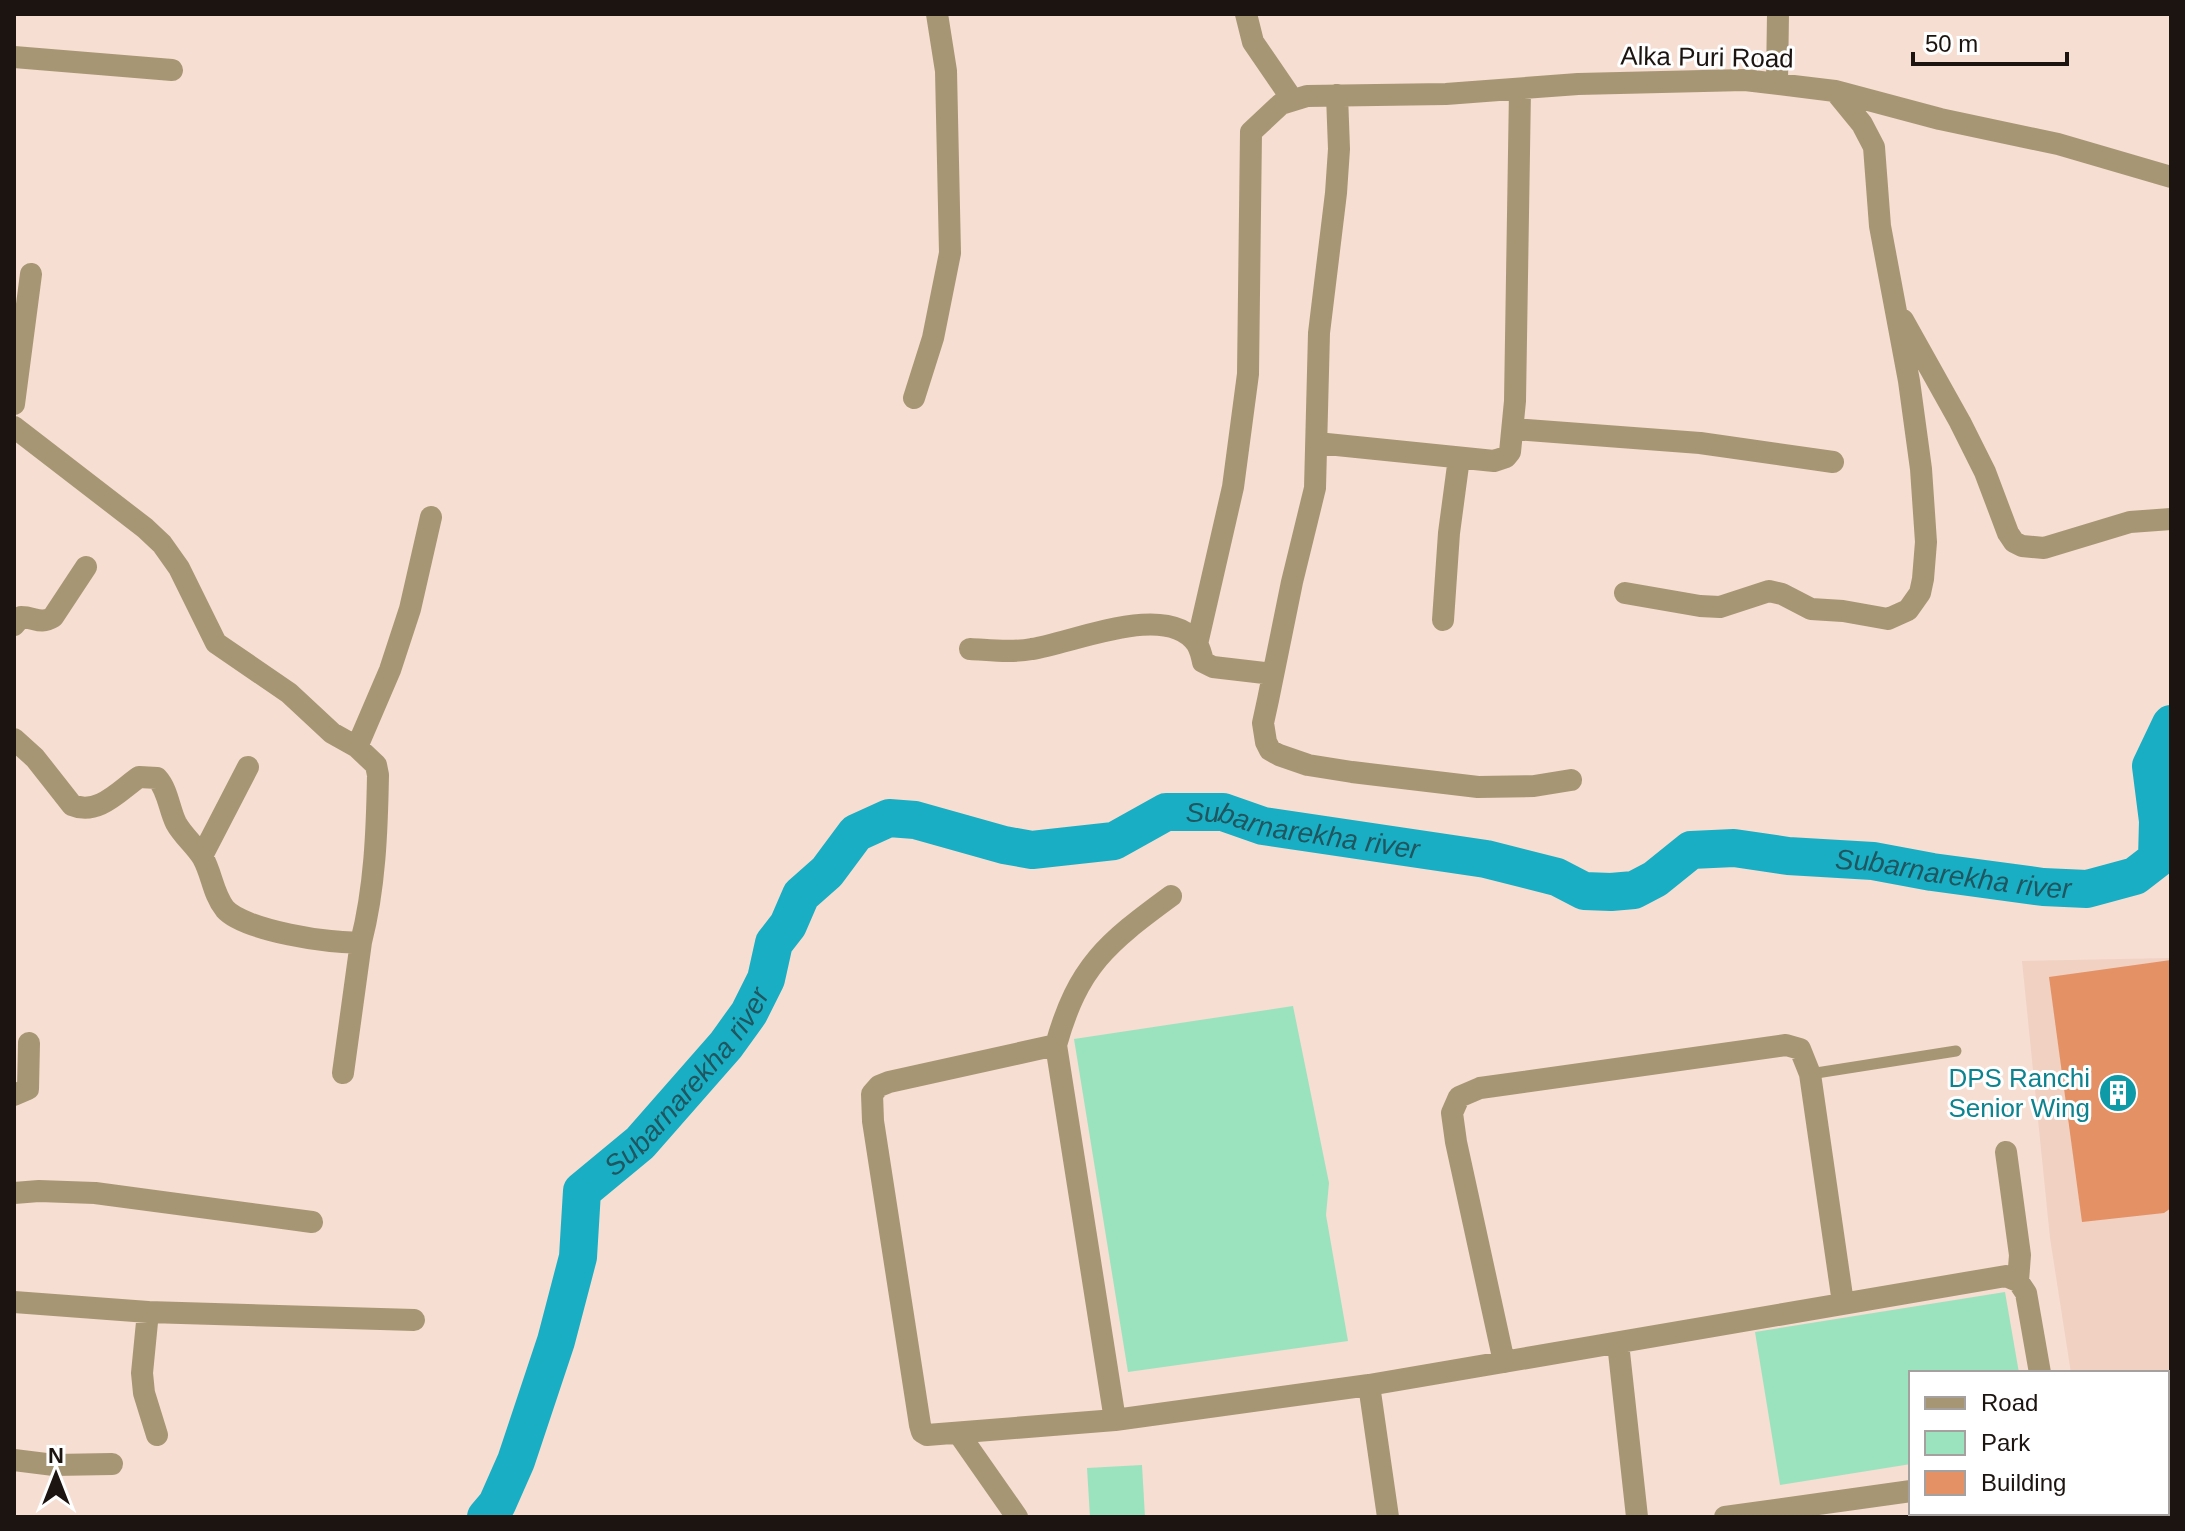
<svg xmlns="http://www.w3.org/2000/svg" width="2185" height="1531" font-family="Arial,sans-serif">
  <rect width="100%" height="100%" fill="#f6ded2"/>
  <!-- built -->
  <path fill="#f1d1c2" d="M2171 958V1422L2167 1423V1373H2071L2050 1238 2022 961Z"/>
  <!-- green -->
  <path fill="#9be3be" d="M1293 1006 1329 1183 1326 1215 1348 1341 1128 1372 1074 1039Z
    M2005 1292 2019 1373H1911V1464L1780 1485 1755 1332Z
    M1142 1465 1145 1517H1090L1087 1468Z"/>
  <g fill="none" stroke-linecap="round" stroke-linejoin="round">
    <!-- river -->
    <path stroke="#19aec3" stroke-width="38" id="s1" d="M486 1517 497 1504 516 1461 556 1341 578 1257 582 1191 640 1143 726 1045 749 1013 766 979 774 943 788 925 801 895 827 872 856 833 889 818 915 820 1004 845 1032 850 1114 841 1166 812H1223L1263 826 1486 859 1557 877 1584 891 1611 892 1634 890 1655 879 1691 850 1734 848 1788 856 1873 861 1932 872 2043 887 2087 889 2135 876 2157 859 2158 821 2151 766 2171 724"/>
  </g>
  <!-- building -->
  <path fill="#e39165" d="M2171 960V1208L2164 1213 2082 1222 2049 977Z"/>
  <g fill="none" stroke-linecap="round" stroke-linejoin="round">
    <!-- lane -->
    <path stroke="#a79674" stroke-width="11" d="M1810 1074 1956 1051"/>
    <!-- street -->
    <path stroke="#a79674" stroke-width="22" d="M1246 14 1253 42 1292 99
      M14 57 172 70
      M1777 82 1778 14
      M1337 95 1339 149 1336 193 1319 333 1315 488 1292 582 1268 700 1263 723 1266 742 1270 750 1279 755 1308 765 1352 772 1478 787 1534 786 1571 780
      M1903 320 1960 422 1985 472 2008 533 2014 542 2022 546 2044 548 2130 522 2171 519
      M914 398 933 338 950 253 946 71 937 14
      M14 404 31 274
      M14 427 145 528 162 544 179 568 216 643 289 693 332 733 357 747
      M1513 429 1700 443 1833 462
      M1317 443 1494 461 1506 457 1510 452 1515 401 1520 90
      M1625 593 1700 606 1720 607 1769 591 1782 594 1811 609 1843 611 1888 619 1908 610 1920 593 1923 579 1926 542 1921 469 1909 381 1880 226 1874 147 1862 124 1835 91
      M1443 620 1449 533 1459 458
      M14 625 21 617C35 617 40 625 53 617L86 567
      M1197 644 1233 487 1248 374 1251 132 1281 104 1307 96 1446 94 1578 84 1745 80 1835 91 1940 119 2058 144 2171 177
      M970 649C990 650 1012 653 1032 649 1073 643 1168 600 1197 644 1200 649 1202 657 1203 662L1213 667 1273 674
      M14 739 35 758 72 805C98 816 119 791 139 777L157 778C168 790 169 809 176 823 183 836 195 845 203 858 212 874 213 894 225 909 243 930 333 945 361 942 375 888 377 830 378 775L376 765 357 747 390 670 410 609 431 517
      M202 856 248 767
      M1056 1045 889 1082 879 1086 872 1094 873 1121 920 1425 922 1432 927 1435 1115 1420 1369 1385 2006 1276 2018 1281 2026 1293 2040 1373
      M343 1073 361 942
      M14 1095 28 1089 29 1043
      M2006 1152 2020 1255 2018 1281
      M14 1193 39 1191 95 1193 312 1222
      M14 1302 148 1312 414 1320
      M148 1312 142 1373 144 1393 157 1435
      M1618 1343 1637 1517
      M1504 1362 1456 1142 1452 1113 1459 1097 1480 1088 1786 1045 1800 1049 1810 1074 1843 1303
      M1369 1385 1388 1517
      M1115 1420 1056 1045C1078 966 1107 943 1171 896
      M959 1434 1017 1517
      M2167 1453H2171
      M14 1460 54 1465 112 1464
      M1725 1517 1911 1491"/>
  </g>
  <!-- icons -->
  <defs>
    <g id="building-disc" transform="scale(2)"><circle r="9.5" fill="#0f9aa8" stroke="#fff"/><path d="M-4-6H4V6H1V3H-1V6H-4ZM-2.5-4.3h1.7v1.8h-1.7ZM.8-4.3h1.7v1.8H.8ZM-2.5-1h1.7V.8h-1.7ZM.8-1h1.7V.8H.8Z" fill="#fff"/></g>
  </defs>
  <g fill-rule="evenodd">
    <use href="#building-disc" x="2118" y="1093"/>
  </g>
  <g text-anchor="middle" stroke-width="6" stroke-linejoin="round" paint-order="stroke">
    <!-- street labels -->
    <g font-size="26" fill="#1c1410" stroke="#fff">
      <text transform="translate(1707 57) rotate(1)" y="9">Alka Puri Road</text>
    </g>
    <!-- culture labels -->
    <g font-size="26" fill="#0d838f" stroke="#fff" text-anchor="end">
      <text x="2090" y="1087">DPS Ranchi<tspan x="2090" dy="30">Senior Wing</tspan></text>
    </g>
    <!-- water labels -->
    <g font-size="28" font-style="italic" fill="#1f565f" stroke="#fff">
      <text dy="10" stroke="none"><textPath href="#s1" startOffset="1266">Subarnarekha river</textPath></text>
      <text dy="10" stroke="none"><textPath href="#s1" startOffset="1940">Subarnarekha river</textPath></text>
      <text dy="10" stroke="none"><textPath href="#s1" startOffset="496">Subarnarekha river</textPath></text>
    </g>
  </g>
  <!-- border -->
  <rect width="2185" height="1531" fill="none" stroke="#1c1410" stroke-width="32"/>
  <!-- legend -->
  <rect x="1909" y="1371" width="260" height="144" fill="#ffffff" stroke="#a4a19f" stroke-width="2"/>
  <rect x="1925" y="1397" width="40" height="12" fill="#a79674" stroke="#a4a19f" stroke-width="2"/>
  <text x="1981" y="1411" font-size="24" fill="#1c1410">Road</text>
  <rect x="1925" y="1431" width="40" height="24" fill="#9be3be" stroke="#a4a19f" stroke-width="2"/>
  <text x="1981" y="1451" font-size="24" fill="#1c1410">Park</text>
  <rect x="1925" y="1471" width="40" height="24" fill="#e39165" stroke="#a4a19f" stroke-width="2"/>
  <text x="1981" y="1491" font-size="24" fill="#1c1410">Building</text>
  <!-- north arrow -->
  <g transform="translate(56 1475)" stroke="#ffffff" stroke-width="6" paint-order="stroke">
  <path d="M0-6L14 30L0 20L-14 30Z" fill="#1c1410"/>
  <text y="-12" font-size="22" font-weight="bold" text-anchor="middle" fill="#1c1410">N</text>
  </g>
  <!-- scale -->
  <path d="M1913 52v12h154v-12" fill="none" stroke="#1c1410" stroke-width="4"/>
  <text x="1925" y="52" font-size="24" fill="#1c1410" stroke="#ffffff" stroke-width="6" paint-order="stroke">50 m</text>
</svg>
